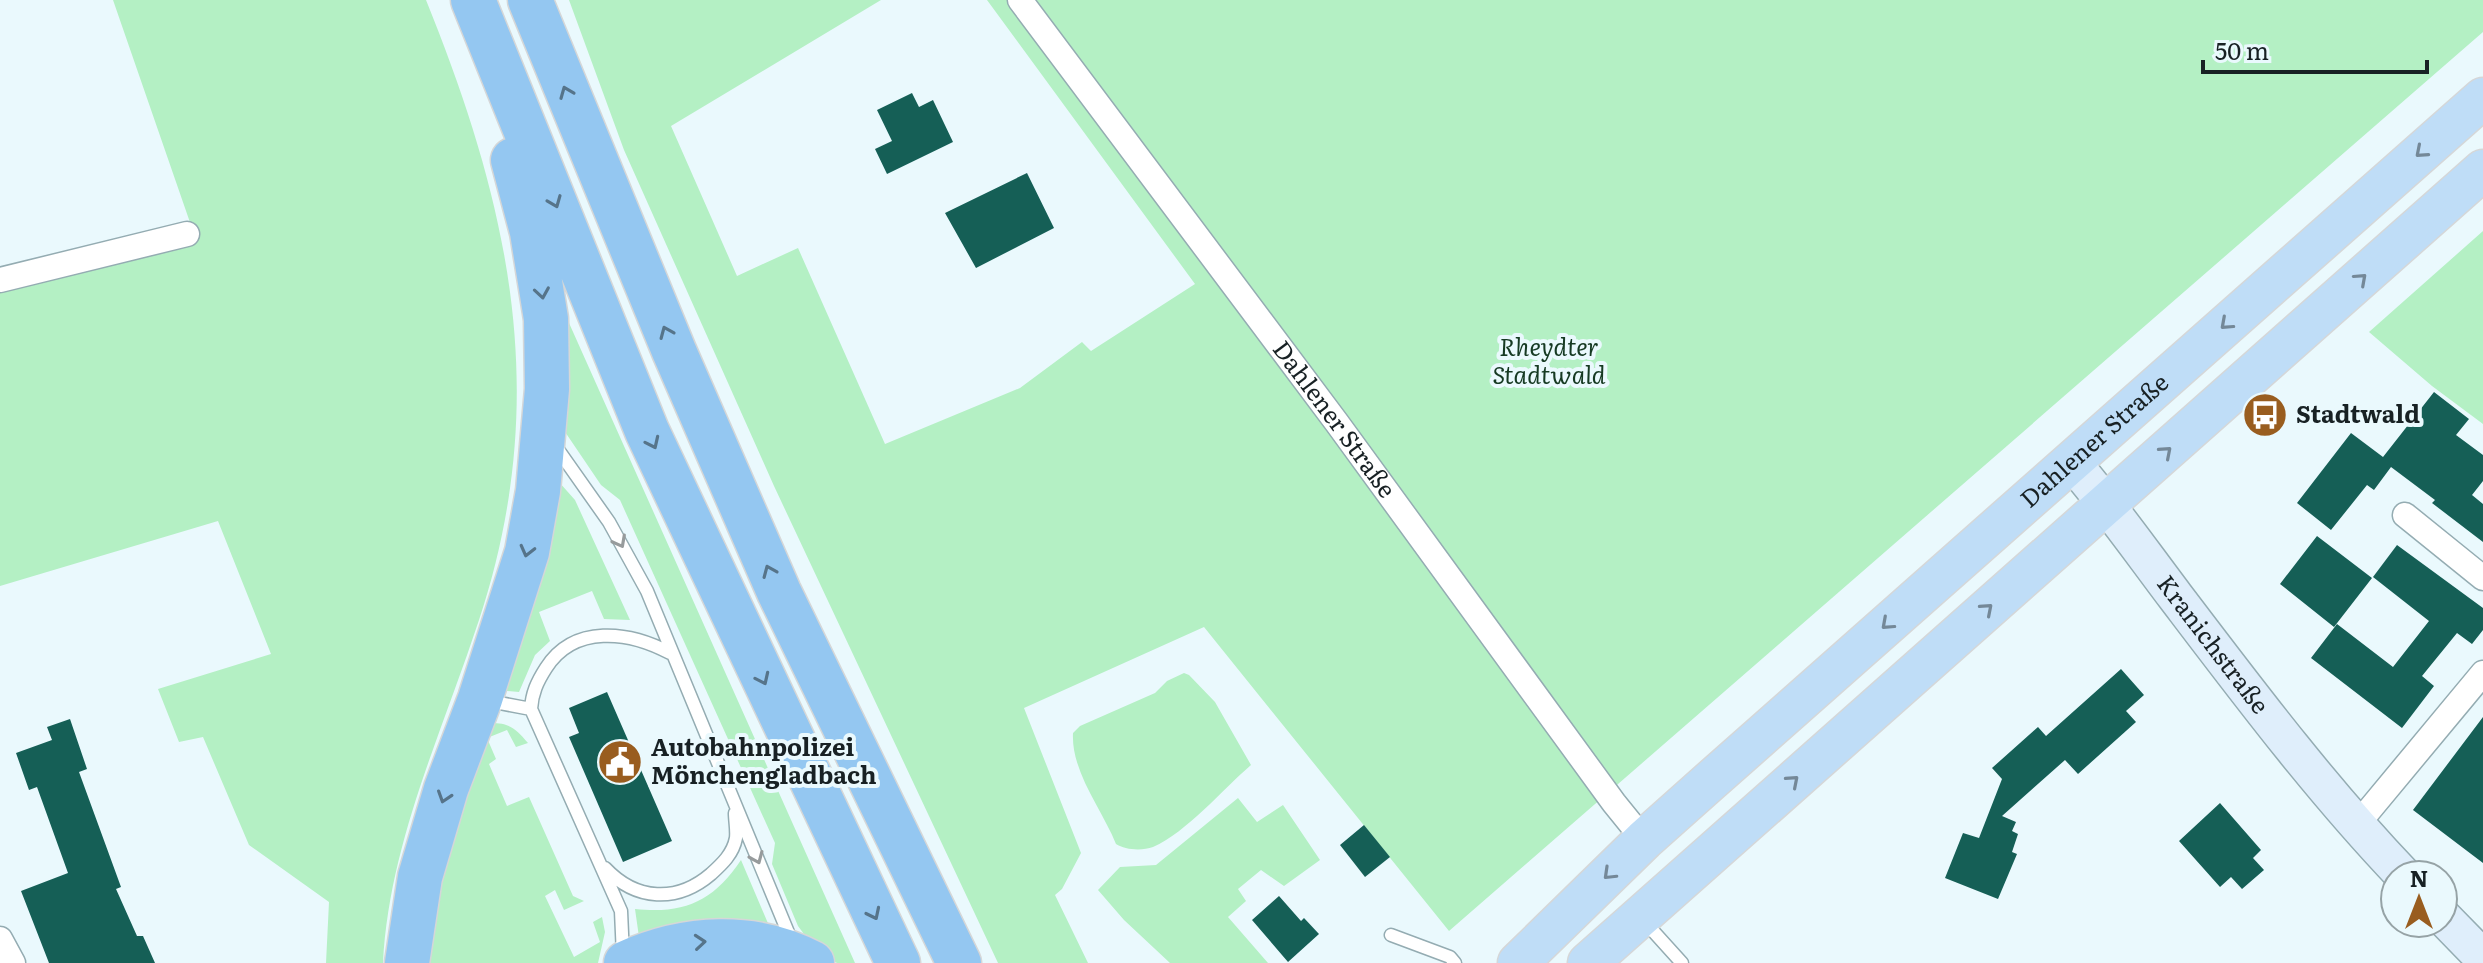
<svg xmlns="http://www.w3.org/2000/svg" width="2483" height="963" font-family="Literata,serif">
  <rect width="100%" height="100%" fill="#eaf9fd"/>
  <!-- green -->
  <path fill="#b4f0c4" d="M113 0H426C511 210 552 399 479 620 442 733 389 843 383 963H326L329 902 249 845 203 737 179 742 158 689 271 654 218 521 0 586V284L194 234Z
    M569 0H881L671 126 737 276 798 248 885 444 1020 388 1082 342 1091 351 1195 284 987 0H2483V32L1449 931 1204 627 1024 708 1081 853 1062 889 1055 895 1088 963H998L774 486 624 150Z
    M2483 231V424L2432 386 2369 332Z
    M544 267 855 963H837L818 953 798 926 772 864 775 843 620 500 601 485 559 423Z
    M551 473 575 500 630 620 604 619 592 591 539 612 550 641 535 655 519 692 497 690Z
    M1184 673 1189 675 1215 702 1251 765C1222 790 1187 832 1153 847 1142 851 1125 850 1116 844 1102 809 1071 772 1073 733L1080 726 1155 693 1167 681Z
    M491 723C510 723 516 729 528 743L516 747 507 730 487 738 496 759 489 764 507 806 529 797 573 896 584 901 564 910 555 890 545 896 574 957 600 942 593 922 602 917 605 932 598 963H415L421 912Z
    M1238 798 1257 822 1283 805 1320 860 1284 886 1261 870 1238 889 1246 901 1228 917 1268 963H1170L1124 920 1098 890 1120 867 1156 865Z
    M741 860 773 935 640 944 635 909C684 914 713 902 741 860Z"/>
  <!-- building -->
  <path fill="#155f56" d="M912 93 919 107 933 100 953 142 887 174 875 149 892 141 877 110Z
    M1027 173 1054 228 976 268 945 213Z
    M2434 392 2469 419 2456 435 2483 455V481L2472 495 2483 504V542L2432 503 2435 500 2391 467 2374 490 2367 485 2331 530 2297 503 2351 433 2383 457Z
    M2317 536 2372 578 2334 627 2280 584Z
    M2397 545 2483 608V630L2472 644 2457 633 2422 676 2434 686 2402 728 2311 658 2337 624 2393 667 2429 621 2373 577Z
    M2121 669 2144 695 2126 711 2136 722 2078 774 2065 760 2002 816 2016 822 2012 831 2018 834 2012 852 2017 854 1998 899 1945 878 1963 833 1979 838 2002 779 1992 768 2038 727 2046 736Z
    M607 692 672 841 623 862 569 737 579 733 569 708Z
    M2483 717V863L2413 810Z
    M70 719 87 769 79 772 121 887 116 889 137 936H143L155 963H49L21 891 68 873 37 787 29 790 16 753 52 740 47 727Z
    M2220 803 2261 850 2253 858 2264 870 2242 889 2231 877 2220 887 2179 841Z
    M1364 825 1390 857 1365 877 1340 845Z
    M1279 896 1301 921 1304 918 1319 934 1288 962 1252 920Z"/>
  <g fill="none" stroke-linecap="round" stroke-linejoin="round">
    <!-- lane casing -->
    <g stroke="#94acb2" stroke-width="15">
      <path id="lane" d="M554 444 609 522 647 591 792 942
        M489 701 531 709 621 911 623 956
        M531 709C532 693 537 682 546 668 574 624 629 631 670 653
        M605 868C636 901 677 903 711 874 722 864 733 854 736 838 737 830 735 821 735 813
        M1644 921 1682 963
        M1391 935 1450 957 1455 963"/>
    </g>
    <!-- street casing -->
    <g stroke="#94acb2" stroke-width="27">
      <g id="street">
        <path id="s1" d="M1020 0 1337 423 1614 803 1644 840"/>
        <path d="M0 280 187 234"/>
        <path d="M2405 515 2483 578"/>
        <path d="M2356 826 2483 673"/>
        <path d="M0 939 13 963"/>
      </g>
    </g>
    <!-- secondary casing -->
    <g stroke="#94acb2" stroke-width="39">
      <g id="secondary">
        <path id="s2" d="M2071 461C2108 504 2141 551 2175 596 2248 692 2320 788 2403 875"/>
        <path d="M2443 917 2483 958"/>
      </g>
    </g>
    <!-- primary casing -->
    <g stroke="#d5d7d8" stroke-width="43">
      <g id="primary">
        <path id="s3" d="M1518 963 1644 840 1708 783 2483 98"/>
        <path d="M1588 963 2483 170"/>
      </g>
    </g>
    <!-- highway casing -->
    <g stroke="#d5d7d8" stroke-width="47">
      <path id="highway" d="M473 0 647 431 898 963
        M530 0 674 351 779 592 959 963
        M407 963 420 877 446 789 480 699 527 552 538 491 547 389 546 319 532 232 513 160
        M626 963C685 936 754 932 812 963"/>
    </g>
    <!-- lane -->
    <use href="#lane" stroke="#fff" stroke-width="12"/>
    <!-- street -->
    <use href="#street" stroke="#fff" stroke-width="24"/>
    <!-- secondary -->
    <use href="#secondary" stroke="#dfeefb" stroke-width="36"/>
    <!-- primary -->
    <use href="#primary" stroke="#bfddf7" stroke-width="40"/>
    <!-- highway -->
    <use href="#highway" stroke="#94c7f1" stroke-width="44"/>
  </g>
  <!-- one-way arrows -->
  <defs><path id="oneway-chevron" d="M-2-3.5L2.5 0L-2 3.5" fill="none" stroke-width="1.6" stroke-linecap="round" stroke-linejoin="round" transform="scale(2)"/></defs>
  <g stroke="#56748a">
    <use href="#oneway-chevron" transform="translate(566 92) rotate(-112)"/>
    <use href="#oneway-chevron" transform="translate(555 202) rotate(68)"/>
    <use href="#oneway-chevron" transform="translate(542 293) rotate(81)"/>
    <use href="#oneway-chevron" transform="translate(666 332) rotate(-113)"/>
    <use href="#oneway-chevron" transform="translate(653 443) rotate(65)"/>
    <use href="#oneway-chevron" transform="translate(527 551) rotate(104)"/>
    <use href="#oneway-chevron" transform="translate(769 571) rotate(-113)"/>
    <use href="#oneway-chevron" transform="translate(763 679) rotate(65)"/>
    <use href="#oneway-chevron" transform="translate(444 797) rotate(108)"/>
    <use href="#oneway-chevron" transform="translate(874 914) rotate(64)"/>
    <use href="#oneway-chevron" transform="translate(700 942) rotate(-5)"/>
  </g>
  <g stroke="#748898">
    <use href="#oneway-chevron" transform="translate(2421 152) rotate(139)"/>
    <use href="#oneway-chevron" transform="translate(2361 279) rotate(-42)"/>
    <use href="#oneway-chevron" transform="translate(2226 324) rotate(138)"/>
    <use href="#oneway-chevron" transform="translate(2166 452) rotate(-41)"/>
    <use href="#oneway-chevron" transform="translate(1987 609) rotate(-41)"/>
    <use href="#oneway-chevron" transform="translate(1887 624) rotate(138)"/>
    <use href="#oneway-chevron" transform="translate(1793 781) rotate(-41)"/>
    <use href="#oneway-chevron" transform="translate(1609 874) rotate(136)"/>
  </g>
  <g stroke="#979b9c">
    <use href="#oneway-chevron" transform="translate(620 542) rotate(62)"/>
    <use href="#oneway-chevron" transform="translate(757 858) rotate(67)"/>
  </g>
  <!-- icons -->
  <defs>
    <g id="bus-disc" transform="scale(2.3)"><circle r="9.5" fill="#995d1f" stroke="#eaf9fd"/><path d="M-5-6H5V4H4V6H2V4H-2V6H-4V4H-5ZM-3.5-4V0h7V-4ZM-3.5 1.2v1.5H-2V1.2ZM2 1.2v1.5H3.5V1.2Z" fill="#fff"/></g>
    <g id="civic-disc" transform="scale(2.3)"><circle r="9.5" fill="#995d1f" stroke="#eaf9fd"/><path d="M-.6-6.5H3V-4.5H.6V-3L4-1V1h2V6H-6V1h2V-1L-.6-3ZM-1.2 2.5V6h2.4V2.5Z" fill="#fff"/></g>
  </defs>
  <g fill-rule="evenodd">
    <use href="#bus-disc" x="2265" y="415"/>
    <use href="#civic-disc" x="620" y="762"/>
  </g>
  <g text-anchor="middle" stroke-width="8" stroke-linejoin="round" paint-order="stroke">
    <!-- park labels -->
    <g font-size="24" font-style="italic" fill="#163a23" stroke="#eaf9fd">
      <text x="1549" y="356">Rheydter<tspan x="1549" dy="28">Stadtwald</tspan></text>
    </g>
    <!-- poi labels -->
    <g font-size="24" font-weight="bold" fill="#182124" stroke="#eaf9fd" text-anchor="start">
      <text x="2296" y="423">Stadtwald</text>
      <text x="651" y="756">Autobahnpolizei<tspan x="651" dy="28">Mönchengladbach</tspan></text>
    </g>
    <!-- street labels -->
    <g font-size="24" fill="#182124" stroke="#eaf9fd">
      <text dy="8" stroke="none"><textPath href="#s1" startOffset="524">Dahlener Straße</textPath></text>
      <text dy="8" stroke="none"><textPath href="#s3" startOffset="778">Dahlener Straße</textPath></text>
      <text dy="8" stroke="none"><textPath href="#s2" startOffset="232">Kranichstraße</textPath></text>
    </g>
  </g>
  <!-- north arrow -->
  <g transform="translate(2419 899)"><circle r="38" fill="#eaf9fd" stroke="#96a3a6" stroke-width="2"/>
  <path d="M0-6L14 30L0 20L-14 30Z" fill="#995d1f"/>
  <text y="-12" font-size="22" font-weight="bold" text-anchor="middle" fill="#182124">N</text>
  </g>
  <!-- scale -->
  <path d="M2203 60v12h224v-12" fill="none" stroke="#182124" stroke-width="4"/>
  <text x="2215" y="60" font-size="24" fill="#182124" stroke="#eaf9fd" stroke-width="6" paint-order="stroke">50 m</text>
</svg>
